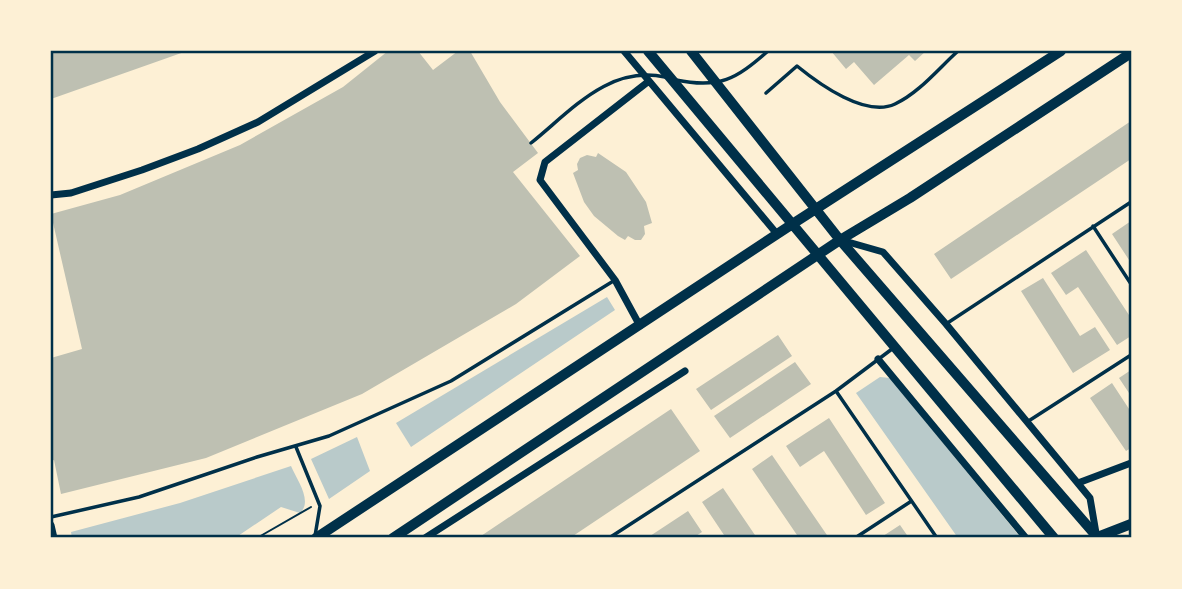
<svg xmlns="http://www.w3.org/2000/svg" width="1182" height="589" font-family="Mulish,sans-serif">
  <rect width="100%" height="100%" fill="#fdf0d5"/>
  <!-- green -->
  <path fill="#b9caca" d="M607 297 615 310 411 447 396 423Z
    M880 377 890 378 1021 538H958L856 393Z
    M357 437 370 471 329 499 311 459Z
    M291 466C297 480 313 501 300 513L281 507 235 538H72L71 532 180 503Z"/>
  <!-- building -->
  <path fill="#bec0b2" d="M51 51H187L51 99Z
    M388 51H418L433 70 458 51H470L500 102 538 153 513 172 580 256 516 304 362 394 206 458 61 494 54 460 51 461V358L82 349 51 214 120 195 240 145 343 87Z
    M831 51H926L915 61 909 55 874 85 854 62 846 69Z
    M1131 121V159L951 279 934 254Z
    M598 153 626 172 646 202 652 223 644 226 645 234 641 240H635L628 236 625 240 618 236 594 216 584 202 573 173 578 170 577 164 580 158 587 155 596 157Z
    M1131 221V263L1112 234Z
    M1086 250 1131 318V336L1117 345 1078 287 1066 295 1051 273Z
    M1043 278 1080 336 1095 327 1110 350 1073 373 1021 291Z
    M778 335 792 356 711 410 696 389Z
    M795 362 811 384 730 438 714 416Z
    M1131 370V396L1119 378Z
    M1112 383 1131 412V448L1126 451 1090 398Z
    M671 409 700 451 570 538H478Z
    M829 418 885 503 866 515 824 451 800 467 786 446Z
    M772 455 829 538H799L752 469Z
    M723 488 757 538H726L702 502Z
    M688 511 702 532 693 538H647Z
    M900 525 909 538H880Z"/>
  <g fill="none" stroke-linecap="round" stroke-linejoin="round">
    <!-- path -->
    <path stroke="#003049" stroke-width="2" d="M257 538 311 507"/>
    <!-- service -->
    <path stroke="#003049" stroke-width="3.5" d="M676 80C720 89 736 79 768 51
      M766 93 797 66C819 84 866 118 895 104 919 93 939 68 958 51
      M531 143C572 110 609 65 665 77
      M1093 226 1131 284
      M946 324 1131 202
      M836 391 937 538
      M1027 422 1131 355
      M296 447 320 506 315 536
      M51 517 139 497 257 457 329 436 451 381 615 280
      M609 538 836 391 892 349
      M855 538 910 502"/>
    <!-- minor -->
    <path stroke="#003049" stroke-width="7" d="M624 51 777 234
      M51 195 71 193 142 170 198 149 258 122 375 51
      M841 240 883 252 946 324 1090 498 1096 533
      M640 326 615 280 540 180 545 162 649 81
      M878 359 1026 538
      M1078 483 1131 463
      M51 525 54 538
      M425 538 685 371"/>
    <!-- secondary -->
    <path stroke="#003049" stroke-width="10" d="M1095 538 1131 524"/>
    <!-- primary -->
    <path stroke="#003049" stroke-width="10" d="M648 51 1054 538
      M691 51 840 240 1098 538
      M316 538 794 223 1061 51
      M393 538 840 240 910 198 1131 53"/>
  </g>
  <!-- border -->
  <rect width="1182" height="589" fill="none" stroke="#fdf0d5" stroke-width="105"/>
  <rect x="52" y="52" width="1078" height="484" fill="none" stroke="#003049" stroke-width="2.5"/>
</svg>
